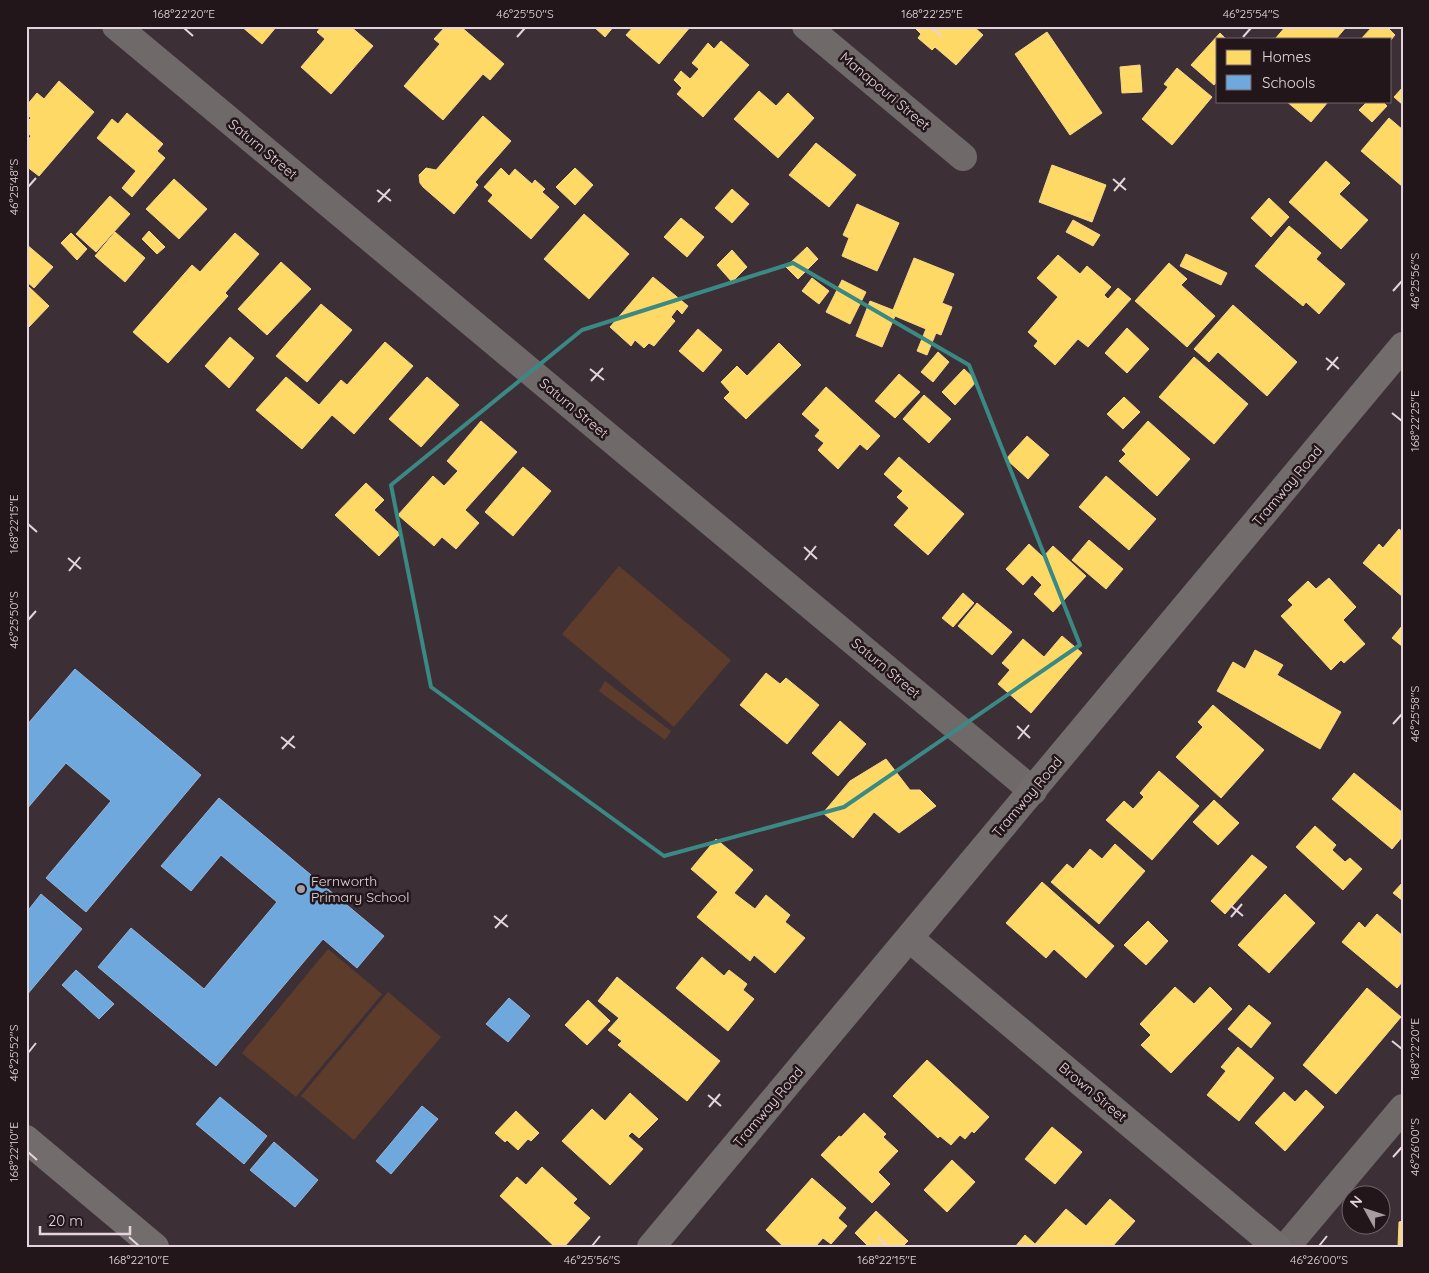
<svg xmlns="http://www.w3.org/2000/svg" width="1429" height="1273" font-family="Quicksand,sans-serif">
  <rect width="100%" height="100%" fill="#3c3036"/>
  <!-- green -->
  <path fill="#5d3c2b" d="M619 566 731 660 674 727 562 634Z
    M605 681 671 731 665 740 599 691Z
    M328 949 382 994 296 1097 242 1053Z
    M388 992 441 1037 354 1140 301 1096Z"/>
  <!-- homes -->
  <path fill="#ffd966" stroke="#f7d889" d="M241 26H277L262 44Z
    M322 26H350L373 46 331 94 301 67 325 39 317 32Z
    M446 26H460L504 64 490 80 483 74 443 120 404 86 440 44 434 39Z
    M593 26H614L605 37Z
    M634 26H691L659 64 626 35Z
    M913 26H973L983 35 956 65 935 47 932 50 918 38 921 34Z
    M1286 26H1347L1336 39H1275Z
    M1373 26H1386L1395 35 1390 41V39H1361Z
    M1047 32 1102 113 1070 135 1015 54Z
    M1220 33 1226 39H1218V80L1214 85 1191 65Z
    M721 41 749 65 703 117 677 94 682 88 674 80 681 71 690 79 699 69 692 63 708 43 714 49Z
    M1140 65 1142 92 1122 93 1120 67Z
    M1177 68 1212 97 1172 145 1142 119 1168 87 1164 84Z
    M59 81 94 112 39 176 26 166V142L31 136 26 132V123L31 118 26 114V106L37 93 44 99Z
    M1403 87V105L1394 97Z
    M759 91 776 106 788 93 814 118 778 158 734 119Z
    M1286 101H1328V102L1311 122Z
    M1368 101H1382L1387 106 1372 122 1359 110Z
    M127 113 163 144 157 151 165 158 132 197 122 188 136 171 97 138 112 119 118 124Z
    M483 116 511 141 475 182 478 185 454 214 423 187 420 183 419 175 426 168 436 170Z
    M1389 118 1403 130V187L1361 151Z
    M816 143 856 175 829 207 789 175Z
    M1326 161 1350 183 1339 194 1368 220 1341 249 1289 202Z
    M1052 165 1106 185 1092 222 1039 202Z
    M501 168 509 176 515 169 532 184 535 180 545 189 542 192 559 207 531 239 488 201 493 195 484 187Z
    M575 168 593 185 575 205 556 187Z
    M174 179 207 209 179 239 146 209Z
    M732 189 749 204 732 223 715 208Z
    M110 196 130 214 96 252 76 234Z
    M1269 198 1289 217 1271 237 1251 218Z
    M857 204 899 223 877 271 842 256 849 238 843 235Z
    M584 214 629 254 589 299 544 259Z
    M681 218 704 237 687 257 664 237Z
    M1073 220 1100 235 1093 246 1066 232Z
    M1289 226 1321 253 1316 259 1345 284 1319 314 1306 302 1303 306 1255 266Z
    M149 231 165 247 157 254 142 239Z
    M115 232 145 258 125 282 95 256Z
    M71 233 87 249 77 260 61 243Z
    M235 233 259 254 225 293 228 296 168 363 133 332 192 265 200 272Z
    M26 244 53 267 34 288 26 281Z
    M807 247 818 259 798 279 786 267Z
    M732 250 747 267 732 282 717 265Z
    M1186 254 1227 273 1221 285 1180 266Z
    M1058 255 1080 274 1087 266 1111 287 1104 295 1108 299 1118 288 1131 299 1088 347 1078 339 1055 365 1034 346 1038 341 1028 332 1058 297 1037 278Z
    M914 258 954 274 942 303 952 307 941 335 936 333 927 355 917 351 926 329 895 316 882 347 856 336 870 301 893 310Z
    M281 262 311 289 267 335 238 309Z
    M1169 263 1187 279 1181 285 1215 316 1187 347 1135 301Z
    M653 277 688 306 682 314 677 309 671 317 675 321 654 346 649 343 644 348 635 340 631 346 610 327Z
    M812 278 829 291 819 304 802 291Z
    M842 280 866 292 850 324 826 312Z
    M27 285 49 306 27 329 26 328Z
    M321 304 352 330 307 382 276 356Z
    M1233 305 1297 362 1267 396 1218 352 1209 362 1194 349Z
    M1127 328 1149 349 1127 373 1105 353Z
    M698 329 722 350 703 372 679 351Z
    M230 337 254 358 229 388 205 366Z
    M385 342 413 366 354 434 332 415 302 449 256 410 286 377 319 405 341 380 347 385Z
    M779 343 801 365 746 419 724 398 730 392 721 382 737 366 747 376Z
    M938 352 949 362 933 382 921 372Z
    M1194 357 1248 404 1214 444 1159 397Z
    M964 369 977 381 955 405 942 392Z
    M899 374 920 392 895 418 875 401Z
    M427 377 459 405 421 447 389 419Z
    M826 387 880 436 867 450 860 444 838 469 818 450 824 443 815 436 820 430 802 414Z
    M924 395 951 419 929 443 903 419Z
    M1124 397 1140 412 1123 429 1107 414Z
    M481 421 517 452 465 510 479 523 456 549 442 537 434 546 398 515 433 476 444 486 458 471 447 461Z
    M1148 421 1190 459 1157 496 1119 461 1126 454 1122 450Z
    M1027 436 1049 455 1028 479 1006 459Z
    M899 457 964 514 928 555 894 525 909 508 897 497 903 491 884 474Z
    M523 467 551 491 513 536 485 512Z
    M1106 476 1156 519 1129 550 1079 507Z
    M366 483 384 500 374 510 400 534 379 556 335 515Z
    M1399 529 1403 532V597L1363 563 1379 544 1383 548Z
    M1089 540 1123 569 1106 589 1072 560Z
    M1029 544 1043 557 1053 546 1086 576 1053 612 1034 594 1042 585 1032 575 1023 585 1006 569Z
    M1329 578 1356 607 1343 620 1365 644 1344 663 1341 660 1331 670 1281 616 1293 605 1288 600 1308 581 1316 589Z
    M963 593 974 603 953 627 942 618Z
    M977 603 1012 632 992 655 958 626Z
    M1402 626 1403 627V647L1392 638Z
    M1062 636 1082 653 1031 713 998 684 1010 670 1002 663 1023 639 1044 657Z
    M1255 650 1283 665 1277 675 1341 712 1320 749 1217 691 1233 662 1245 669Z
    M766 673 780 684 786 678 819 705 787 744 740 705Z
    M1213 705 1264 750 1221 798 1176 757 1203 727 1198 722Z
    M840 721 866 744 838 776 812 753Z
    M886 759 910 790H920L936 806 899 833 874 812 853 838 823 813 850 781Z
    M1159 771 1199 806 1152 860 1106 820 1124 801 1133 809 1144 797 1140 793Z
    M1354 773 1403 813V836L1392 849 1332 799Z
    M1214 800 1239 823 1218 845 1193 822Z
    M1315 826 1336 845 1332 850 1345 862 1350 858 1362 869 1343 890 1296 847Z
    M716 839 753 870 734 893 755 909 766 895 790 915 785 922 805 938 775 973 754 955 750 961 697 917 718 892 691 869Z
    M1115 844 1145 871 1099 924 1051 882 1067 864 1073 869 1090 849 1102 859Z
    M1252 855 1267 867 1225 914 1211 901Z
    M1042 882 1114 946 1086 978 1054 949 1046 958 1006 923Z
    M1403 882V901L1393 893Z
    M1285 894 1315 923 1269 973 1238 945Z
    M1377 914 1403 936V981L1397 988 1342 942 1359 922 1365 928Z
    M1148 921 1168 941 1146 965 1124 945Z
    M702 957 724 976 729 970 747 984 743 990 754 999 728 1031 676 988Z
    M617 977 720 1061 687 1101 618 1045 622 1041 608 1030 619 1018 598 1001Z
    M1175 987 1194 1004 1210 987 1232 1009 1171 1073 1141 1045 1151 1035 1140 1024Z
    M1367 988 1401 1017 1336 1094 1303 1065Z
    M588 1000 610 1021 587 1045 565 1025Z
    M1249 1005 1271 1023 1251 1048 1228 1029Z
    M1238 1047 1274 1078 1239 1121 1207 1095 1226 1071 1221 1067Z
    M927 1060 989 1117 974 1133 972 1131 965 1139 960 1135 951 1145 940 1136 938 1138 893 1096Z
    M1306 1090 1324 1107 1285 1151 1255 1123 1284 1092 1295 1102Z
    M630 1093 658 1119 639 1138 632 1132 628 1136 643 1149 610 1185 562 1141 592 1109 605 1121Z
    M516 1111 539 1133 531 1141 528 1139 518 1150 507 1140 505 1142 495 1133Z
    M864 1113 886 1134 883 1137 898 1151 878 1172 890 1184 872 1203 821 1155 839 1136 841 1137Z
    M1052 1127 1082 1152 1055 1184 1025 1159Z
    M952 1160 975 1182 947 1212 924 1190Z
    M542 1167 577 1199 573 1203 590 1218 564 1247H555L500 1196 517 1177 526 1185Z
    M812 1178 846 1208 838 1218 847 1226 831 1244 823 1238 815 1247H784L766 1230Z
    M1110 1199 1135 1221 1112 1247H1015L1025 1235 1035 1244 1066 1209 1086 1226Z
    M876 1211 908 1241 902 1247H869L855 1233Z
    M1403 1221V1247H1398L1399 1222Z"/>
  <!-- schools -->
  <path fill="#6fa8dc" stroke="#92b5dc" d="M75 669 201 775 86 912 46 878 111 801 66 763 26 810V726Z
    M219 798 384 936 357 968 323 939 216 1066 98 967 131 928 204 989 277 902 221 855 191 891 161 866Z
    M41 894 82 929 26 996V913Z
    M76 970 114 1004 99 1019 62 985Z
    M509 998 530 1016 508 1042 486 1024Z
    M220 1097 267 1136 244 1164 196 1124Z
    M422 1106 438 1119 391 1174 376 1161Z
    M274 1142 318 1180 295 1207 250 1170Z"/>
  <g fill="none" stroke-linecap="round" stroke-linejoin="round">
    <!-- street -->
    <path stroke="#70696a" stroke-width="28" d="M116 26 1033 791
      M806 26 963 157
      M1286 1247 1403 1108"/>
    <!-- secondary -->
    <path stroke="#736c6d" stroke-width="28" d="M909 938 1277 1247
      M26 1139 155 1247
      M651 1247 1403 346"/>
  </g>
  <!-- marked area -->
  <path fill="none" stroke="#3a8984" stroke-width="4" stroke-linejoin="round" d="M793 263 969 365 1080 645 844 807 664 856 431 687 391 485 582 330Z"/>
  <!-- ticks -->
  <path fill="none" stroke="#e5d4db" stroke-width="2" d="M184 28 193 36M932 28 942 36M517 37 525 28M1243 37 1251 28M1113 179 1126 190M28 187 36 178M377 190 391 201M1114 191 1125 178M378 202 390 189M1393 291 1402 281M1326 358 1339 369M590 369 604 380M1327 370 1338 357M591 381 603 368M1392 413 1402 421M28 524 37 532M804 547 817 559M68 558 81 569M805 560 816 546M69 571 80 557M28 620 36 611M1393 724 1402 714M1017 726 1030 738M281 737 295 748M1018 739 1029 725M282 749 294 736M1230 905 1243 916M494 916 508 927M1231 917 1242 904M495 928 507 915M1392 1041 1402 1049M28 1053 36 1043M708 1095 721 1106M709 1107 720 1094M28 1152 37 1160M1393 1157 1402 1147M129 1237 139 1246M878 1237 887 1246M592 1246 600 1236M1319 1246 1327 1236"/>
  <!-- markers -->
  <circle fill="#aa9ba1" stroke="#22161b" stroke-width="2" cx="301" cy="889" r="5"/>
  <g text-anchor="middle" stroke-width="5" stroke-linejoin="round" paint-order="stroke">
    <!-- street labels -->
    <g font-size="14" fill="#e5d4db" stroke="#22161b">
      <text transform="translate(885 91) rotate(40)" y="5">Manapouri Street</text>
      <text transform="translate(263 149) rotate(40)" y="5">Saturn Street</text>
      <text transform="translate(574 408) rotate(40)" y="5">Saturn Street</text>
      <text transform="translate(1287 486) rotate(-50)" y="5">Tramway Road</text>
      <text transform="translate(886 668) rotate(40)" y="5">Saturn Street</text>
      <text transform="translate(1027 797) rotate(-50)" y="5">Tramway Road</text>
      <text transform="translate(1093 1092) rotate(40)" y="5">Brown Street</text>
      <text transform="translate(768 1107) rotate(-50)" y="5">Tramway Road</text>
    </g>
    <!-- poi labels -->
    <g font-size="14" fill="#e5d4db" stroke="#22161b" text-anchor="start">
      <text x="311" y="886">Fernworth<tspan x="311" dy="16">Primary School</tspan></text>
    </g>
  </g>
  <!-- border -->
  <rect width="1429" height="1273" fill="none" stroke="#22161b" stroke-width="55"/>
  <!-- legend -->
  <rect x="1216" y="38" width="175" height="65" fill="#22161b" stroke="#706268"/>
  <rect x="1226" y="50" width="25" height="15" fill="#ffd966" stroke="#706268"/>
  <text x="1262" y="62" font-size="15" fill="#e5d4db">Homes</text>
  <rect x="1226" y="75" width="25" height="15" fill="#6fa8dc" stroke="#706268"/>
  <text x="1262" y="88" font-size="15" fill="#e5d4db">Schools</text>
  <!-- north arrow -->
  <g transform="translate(1366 1210) rotate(310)"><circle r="24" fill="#22161b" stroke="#706268"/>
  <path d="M0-4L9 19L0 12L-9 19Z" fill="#aa9ba1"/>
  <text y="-8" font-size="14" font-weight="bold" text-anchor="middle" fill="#e5d4db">N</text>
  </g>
  <!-- scale -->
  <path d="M40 1226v8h90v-8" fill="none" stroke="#e5d4db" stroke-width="2.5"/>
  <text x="48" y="1226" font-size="15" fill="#e5d4db" stroke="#22161b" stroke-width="4" paint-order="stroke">20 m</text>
  <rect x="28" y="28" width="1374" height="1218" fill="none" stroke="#e5d4db" stroke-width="2"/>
  <g font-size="12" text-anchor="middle" fill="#e5d4db">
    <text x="184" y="18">168°22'20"E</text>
    <text x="525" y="18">46°25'50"S</text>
    <text x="932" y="18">168°22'25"E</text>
    <text x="1251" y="18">46°25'54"S</text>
    <text transform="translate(14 187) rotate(-90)" y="4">46°25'48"S</text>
    <text transform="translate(1415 281) rotate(-90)" y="4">46°25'56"S</text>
    <text transform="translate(1415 421) rotate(-90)" y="4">168°22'25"E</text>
    <text transform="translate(14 524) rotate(-90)" y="4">168°22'15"E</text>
    <text transform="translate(14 620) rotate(-90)" y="4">46°25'50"S</text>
    <text transform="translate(1415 714) rotate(-90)" y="4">46°25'58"S</text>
    <text transform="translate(1415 1049) rotate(-90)" y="4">168°22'20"E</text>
    <text transform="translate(14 1053) rotate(-90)" y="4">46°25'52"S</text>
    <text transform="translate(1415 1147) rotate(-90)" y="4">46°26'00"S</text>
    <text transform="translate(14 1152) rotate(-90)" y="4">168°22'10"E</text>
    <text x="139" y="1264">168°22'10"E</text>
    <text x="592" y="1264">46°25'56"S</text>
    <text x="887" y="1264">168°22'15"E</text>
    <text x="1319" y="1264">46°26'00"S</text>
  </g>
</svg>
